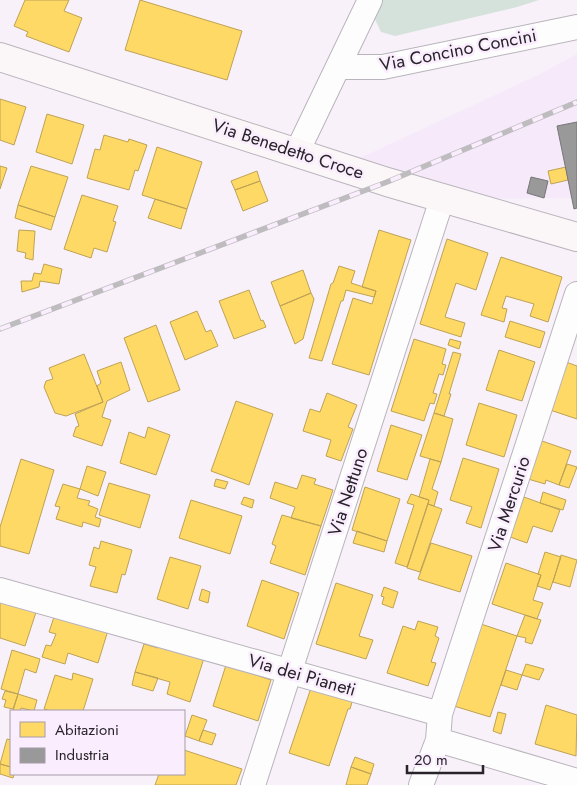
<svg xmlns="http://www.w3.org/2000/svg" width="577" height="785" font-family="Jost,sans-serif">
  <rect width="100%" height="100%" fill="#f8f1fa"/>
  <!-- built -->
  <path fill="#f5e9fa" d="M577 54V198L442 199 341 167 540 74Z"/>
  <!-- green -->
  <path fill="#d5e2dc" d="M380 0H539L517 7 395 36 381 32 373 15Z"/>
  <!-- homes -->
  <path fill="#ffd966" stroke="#bea254" d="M25 0H69L64 11 82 18 69 52 26 36 28 32 14 26Z
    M140 0 242 31 227 80 125 50Z
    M0 99 26 107 14 145 0 140Z
    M47 114 84 125 72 164 36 152Z
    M104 135 128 142 129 139 147 145 138 171 135 170 129 190 87 178 95 149 100 150Z
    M157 147 202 162 187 209 142 195Z
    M0 166 7 168 0 189Z
    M31 166 68 177 55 217 18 205Z
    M566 167 568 180 551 184 548 171Z
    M257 171 260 181 235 190 231 181Z
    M260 181 268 201 243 211 235 190Z
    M82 195 118 206 113 221 116 222 107 252 94 248 91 258 64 249Z
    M155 199 187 209 181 229 148 218Z
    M18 205 55 217 51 230 15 218Z
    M19 230 35 231 33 260 25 258 26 253 17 251Z
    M379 230 411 240 369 375 332 364 353 298 372 304 376 291 362 287Z
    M447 239 488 253 476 290 456 283 445 317 465 323 461 337 420 324Z
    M501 257 562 277 548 322 530 316 534 304 506 296 502 308 507 309 504 322 481 315Z
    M44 264 62 269 59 284 40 281 39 287 22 292 21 281H32L34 273 41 274Z
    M339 266 355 271 351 283 376 291 374 297 346 290 343 301H341L322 361 309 358 331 284 333 283Z
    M303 270 311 293 280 306 271 282Z
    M249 290 261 321 263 320 266 327 234 339 219 301Z
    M311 293 314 299 303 339 295 344 280 306Z
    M197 311 206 332 211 330 218 346 185 360 170 322Z
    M510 321 545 332 540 348 505 337Z
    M156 325 180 390 148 402 124 338Z
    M414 339 446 349 442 364 446 365 443 375 439 374 433 393 437 394 434 404 430 403 424 421 391 411Z
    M450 339 461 342 459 349 448 345Z
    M499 350 535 362 522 401 486 390Z
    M453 352 461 354 449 394H451L444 416 434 413Z
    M84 354 103 402 66 416 55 413 44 387 46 381 53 379 49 368Z
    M121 362 130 390 107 401 102 417 111 420 102 446 73 436 76 427 79 426 75 414 103 402 97 386 101 383 97 371Z
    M566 362 577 366V419L550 410Z
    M327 393 357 405 348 427 353 429 341 461 326 456 331 440 303 431 310 409 320 412Z
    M236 401 273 414 249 485 211 471Z
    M479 403 517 415 504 457 466 445Z
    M434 413 453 419 441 462 420 456Z
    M391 425 422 435 407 480 377 471Z
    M148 427 170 435 156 475 120 463 129 432 145 438Z
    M542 441 571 451 559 485 546 480 545 484 528 479Z
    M463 458 499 469 481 528 466 523 472 507 450 500Z
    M21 459 54 470 29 554 0 546V527Z
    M430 459 441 462 432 489 438 492 434 506 428 504 429 500 419 497Z
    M567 464 577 467 569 488 559 485Z
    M87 466 106 472 98 496 80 489Z
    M302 475 316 479 314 484 333 490 321 526 291 518 295 507 270 498 275 482 297 489Z
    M216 479 228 482 225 489 214 486Z
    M109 483 150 495 140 528 99 515Z
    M63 484 80 489 77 498 90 501 88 505 98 509 95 517 101 519 99 527 83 522 82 527 56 519 60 507 55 506Z
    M365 487 400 499 387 541 352 530Z
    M543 492 566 500 563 510 540 503Z
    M411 494 429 500 407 567 395 563 414 505 407 503Z
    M244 497 254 500 252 508 241 504Z
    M524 497 560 510 552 532 533 526 527 543 510 537Z
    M191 500 242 516 230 554 179 538Z
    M428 504 442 509 420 572 407 568Z
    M282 515 321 526 305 575 270 563 276 546 272 544Z
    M357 531 387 541 384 552 353 543Z
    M101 541 132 550 125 575 122 574 117 593 90 586 96 567 89 565 94 547 99 549Z
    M431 543 472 556 460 592 418 579Z
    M545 552 561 557 550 590 537 586 541 575 538 574Z
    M561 555 577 560 570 587 553 582Z
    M170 557 201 566 188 609 157 599Z
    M506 563 541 575 533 600 543 603 537 619 492 604Z
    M262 580 299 593 284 639 247 626Z
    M336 583 373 595 359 636 373 640 366 659 316 644Z
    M384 587 398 592 393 608 382 604 384 597 381 596Z
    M202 589 210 592 208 603 199 600Z
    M0 594 38 606 25 646 0 638Z
    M56 611 109 627 98 663 68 653 65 664 42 657 46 645 51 646 56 634 49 632Z
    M525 615 541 620 532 644 525 642 526 638 517 636Z
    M418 621 438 627 435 636 439 638 431 662 436 663 428 686 387 673 403 626 415 630Z
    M481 624 517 636 490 717 454 706Z
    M144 644 158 648 160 644 204 658 190 702 167 694 170 682 135 672Z
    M12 650 40 659 36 673 25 669 18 694 1 689Z
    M526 664 544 669 539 680 522 675Z
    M226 665 271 680 258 721 213 706Z
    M506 670 522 675 517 690 501 685Z
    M135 672 158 678 153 691 132 685Z
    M73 673 93 679 83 711H51L44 709 55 675 72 680Z
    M313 682 354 695 350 709H348L329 766 289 753Z
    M5 691 18 694 13 709 4 707 6 700 2 699Z
    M18 694 37 700 34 711 21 708 20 711H13Z
    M546 705 577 715 576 756 535 744Z
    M498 712 506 714 501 734 493 731Z
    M192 715 207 720 199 741 185 736Z
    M203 730 216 734 212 745 199 741Z
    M7 739 11 740V767L0 764Z
    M184 750 242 769 236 785H155L159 774H184Z
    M355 757 374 764 371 774 351 767Z
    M0 764 11 767V774H14L13 778 0 774Z
    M351 767 371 774 367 785H346Z"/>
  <!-- industry -->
  <path fill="#999" stroke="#777677" d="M577 122V208L574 209 557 126Z
    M531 177 548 181 544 198 527 193Z"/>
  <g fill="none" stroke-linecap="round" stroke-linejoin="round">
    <!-- minor casing -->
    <g stroke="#b9b4bb" stroke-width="26">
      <path id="minor" d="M339 67H383L577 27
        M297 152 370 0
        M0 590 440 714 438 740 577 781
        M440 714 577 294
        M253 785 442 199
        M421 785 438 740"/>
    </g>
    <!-- secondary casing -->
    <g stroke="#b9b4bb" stroke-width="30">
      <path id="secondary" d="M0 57 387 182 577 237"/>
    </g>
    <!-- minor -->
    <use href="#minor" stroke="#fefdfe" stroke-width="24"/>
    <!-- secondary -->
    <use href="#secondary" stroke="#fbf7f8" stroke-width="28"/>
    <!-- rail casing -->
    <g stroke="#bebcbe" stroke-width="5.5">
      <path id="rail" d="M0 329 387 182 577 102"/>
    </g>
    <!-- rail -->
    <use href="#rail" stroke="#faedfe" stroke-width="4" stroke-dasharray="11" stroke-linecap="butt"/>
  </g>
  <g text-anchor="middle" stroke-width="5" stroke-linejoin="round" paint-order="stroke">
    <!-- street labels -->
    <g font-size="18" fill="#272329" stroke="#faedfe">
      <text transform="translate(458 50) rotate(-11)" y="6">Via Concino Concini</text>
      <text transform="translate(288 149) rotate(18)" y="6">Via Benedetto Croce</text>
      <text transform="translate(348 492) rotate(-72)" y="6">Via Nettuno</text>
      <text transform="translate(509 504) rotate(-72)" y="6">Via Mercurio</text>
      <text transform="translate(302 675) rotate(16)" y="6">Via dei Pianeti</text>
    </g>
  </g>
  <!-- legend -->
  <rect x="10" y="710" width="175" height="65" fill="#faedfe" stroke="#a69ca9"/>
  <rect x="20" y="722" width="25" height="15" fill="#ffd966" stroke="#a69ca9"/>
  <text x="55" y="735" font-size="15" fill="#272329">Abitazioni</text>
  <rect x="20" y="748" width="25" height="15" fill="#999999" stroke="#a69ca9"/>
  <text x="55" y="760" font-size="15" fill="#272329">Industria</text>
  <!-- scale -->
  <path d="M407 765v8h76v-8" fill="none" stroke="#272329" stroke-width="2.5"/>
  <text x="414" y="765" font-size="15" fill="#272329" stroke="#faedfe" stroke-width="4" paint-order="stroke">20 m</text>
</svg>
